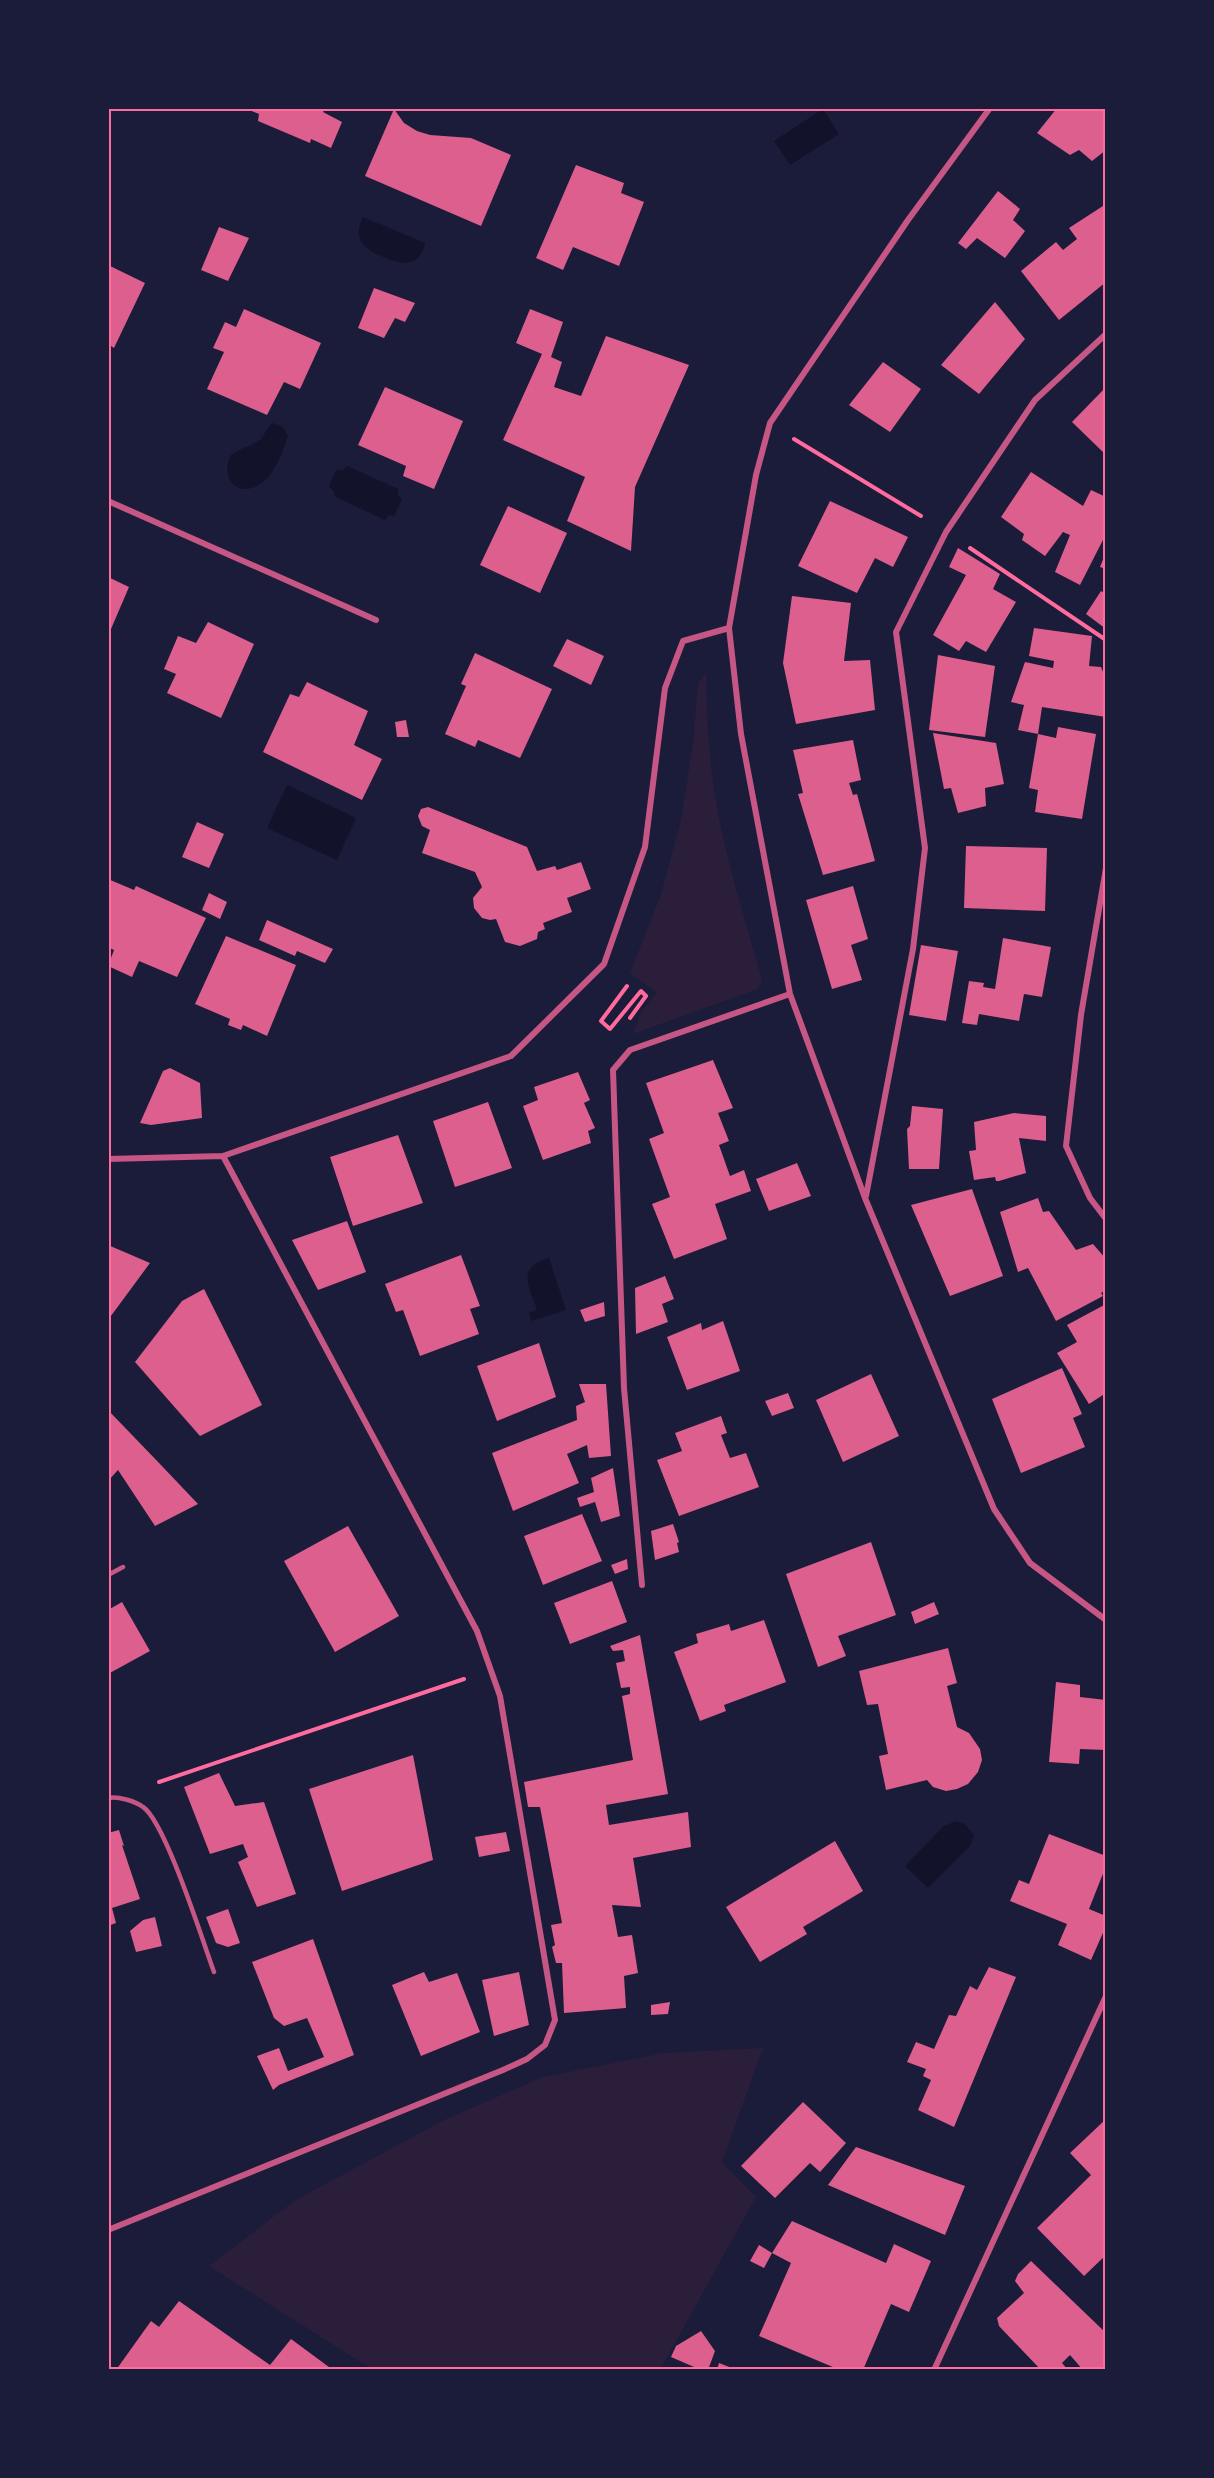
<svg xmlns="http://www.w3.org/2000/svg" width="1214" height="2478" font-family="Jost,sans-serif">
  <rect width="100%" height="100%" fill="#1b1b3a"/>
  <!-- green -->
  <path fill="#2a1e3b" d="M706 673C707 712 708 750 714 788 723 853 745 917 762 980L758 989 633 1034 642 1011 657 993 630 973 661 894 681 820 693 743 698 683Z
    M763 2048 722 2162 756 2197 660 2370H373L209 2266 294 2201 444 2120 543 2077 663 2053Z"/>
  <!-- water -->
  <path fill="#12122b" d="M823 109 839 134 790 165 774 141Z
    M363 217 425 243C420 270 399 264 381 256 362 248 353 237 363 217Z
    M273 423 283 427 288 436C283 451 275 475 260 484 238 499 219 478 231 455 240 448 253 446 261 439 266 433 266 428 273 423Z
    M347 466 398 489V496L402 499 394 516 389 515 385 520 334 496V492L329 486 336 470H343Z
    M287 785 356 818 337 860 267 828Z
    M549 1258 566 1310 531 1321 529 1313 537 1310C529 1286 516 1268 549 1258Z
    M957 1821 966 1825 974 1835 970 1846 928 1888 905 1866 944 1826Z"/>
  <!-- building -->
  <path fill="#dd5f8e" d="M244 108H325L323 112 342 122 331 148 311 139 310 143 258 121 259 114Z
    M1057 108H1106V150L1092 161 1079 150 1070 155 1037 133Z
    M394 109 404 123 417 131 430 135 471 138 511 155 481 226 365 176Z
    M576 165 624 183 621 193 644 202 619 266 573 247 563 270 536 258Z
    M998 191 1020 209 1013 220 1025 231 1005 258 977 238 966 249 958 243Z
    M1106 204V282L1059 320 1021 271 1056 242 1063 250 1077 239 1069 228Z
    M219 227 249 238 228 281 201 270Z
    M108 265 145 283 114 348 108 344Z
    M374 288 415 303 405 322 395 318 384 338 358 328Z
    M995 302 1025 339 979 394 941 365Z
    M244 309 321 343 300 389 284 382 267 415 207 389 224 352 213 348 225 322 236 327Z
    M530 309 563 322 551 357 562 362 554 387 581 396 606 336 689 365 635 487 631 551 567 521 585 477 503 440 542 354 516 343Z
    M883 362 921 389 890 432 849 405Z
    M385 387 463 421 434 489 403 476 406 466 358 445Z
    M1106 387V455L1072 422Z
    M1031 472 1083 506 1091 490 1106 497V534L1080 585 1055 572 1070 535 1063 532 1045 556 1022 540 1024 534 1001 517Z
    M830 501 908 537 893 567 875 558 857 593 798 566Z
    M508 506 567 533 540 593 480 565Z
    M958 548 1000 574 993 589 1016 602 986 652 966 641 959 651 933 635 966 575 949 567Z
    M1106 552V569L1100 567Z
    M108 577 129 587 108 636Z
    M1101 591 1106 594V629L1086 614Z
    M792 596 851 603 844 661 870 660 875 710 796 724 783 663Z
    M208 622 254 644 221 718 167 693 176 674 164 669 178 636 196 643Z
    M1034 628 1092 636 1089 666 1101 667 1106 679V717L1042 707 1038 734 1056 738 1058 727 1096 734 1082 819 1035 812 1038 790 1029 788 1038 734 1018 730 1024 705 1011 702 1025 662 1053 668 1054 661 1029 656Z
    M567 639 604 656 591 685 553 666Z
    M475 653 552 689 520 758 478 740 475 747 445 734 466 686 461 684Z
    M938 655 995 666 985 737 929 730Z
    M307 682 368 711 354 745 382 759 362 800 263 752 290 694 299 697Z
    M406 720 409 737H397L395 722Z
    M933 733 996 743 1004 784 985 788 986 806 958 813 951 788 944 789Z
    M853 740 861 780 849 783 853 795 857 794 875 861 823 875 798 794 803 793 793 750Z
    M428 807 527 847 537 871 555 866 557 870 581 862 591 889 567 898 572 912 543 923 545 929 538 932 537 939 520 946 505 942 496 919 490 920 482 918 474 908 473 898 482 887 475 872 422 853 430 830 422 826 418 816 421 809Z
    M197 822 224 834 209 868 182 857Z
    M966 846 1047 848 1045 911 964 908Z
    M108 879 134 890 136 886 206 918 177 977 139 961 132 977 108 966 114 950 108 947Z
    M853 886 868 939 851 945 862 980 832 989 806 900Z
    M209 893 227 902 220 919 202 910Z
    M267 920 333 949 325 963 297 951 295 956 259 940Z
    M226 936 296 965 267 1036 243 1025 241 1030 228 1025 230 1019 195 1004Z
    M1003 938 1051 947 1042 997 1024 994 1019 1021 979 1014 977 1025 962 1023 969 981 984 983 983 987 995 989Z
    M921 945 958 951 946 1021 909 1015Z
    M713 1060 733 1108 718 1113 729 1141 719 1145 730 1176 744 1170 751 1191 715 1204 727 1239 674 1259 652 1204 670 1197 649 1139 664 1133 646 1083Z
    M170 1068 200 1083 202 1118 151 1125 140 1123 163 1071Z
    M578 1072 590 1100 584 1103 595 1128 588 1131 591 1143 543 1160 523 1106 538 1100 534 1087Z
    M488 1102 512 1168 455 1187 433 1121Z
    M912 1106 943 1109 939 1169H909L907 1129 910 1126Z
    M1014 1113 1046 1116V1141L1019 1138 1026 1173 999 1181H996L995 1177 974 1180 969 1151 976 1150 974 1122Z
    M398 1135 423 1203 353 1226 330 1157Z
    M797 1163 811 1196 769 1211 756 1179Z
    M972 1189 1003 1276 950 1296 911 1205Z
    M1038 1198 1043 1212 1049 1211 1076 1250 1093 1244 1106 1259V1290L1101 1293 1103 1296 1056 1321 1028 1268 1018 1272 1000 1212Z
    M347 1221 366 1272 318 1290 292 1240Z
    M108 1245 150 1263 108 1320Z
    M461 1255 480 1306 470 1309 479 1334 420 1356 403 1310 396 1312 385 1284Z
    M665 1276 674 1299 662 1304 668 1322 636 1334 635 1288Z
    M204 1289 262 1405 200 1436 135 1362 182 1301Z
    M604 1302 605 1316 585 1322 580 1310Z
    M1106 1304V1393L1089 1404 1057 1353 1077 1342 1067 1325Z
    M723 1321 740 1371 687 1390 667 1337 701 1323 702 1330Z
    M539 1343 556 1397 497 1421 477 1366Z
    M1062 1368 1082 1414 1073 1418 1085 1447 1021 1473 992 1399Z
    M871 1374 899 1436 843 1462 816 1400Z
    M579 1384H606L611 1456 589 1458 587 1445 567 1454 579 1483 513 1511 492 1453 577 1420 576 1406 585 1402Z
    M788 1393 794 1408 772 1416 765 1401Z
    M108 1410 160 1464 198 1504 155 1526 118 1470 108 1481Z
    M721 1416 727 1433 721 1435 730 1458 746 1453 759 1487 679 1516 657 1460 682 1451 675 1433Z
    M613 1468 620 1516 601 1522 595 1502 580 1507 577 1498 594 1492 591 1478Z
    M582 1514 602 1561 543 1585 524 1536Z
    M673 1524 679 1542 677 1543 679 1552 655 1560 651 1531Z
    M348 1526 399 1616 335 1652 284 1561Z
    M871 1542 896 1615 838 1636 846 1656 818 1667 786 1574Z
    M627 1559 628 1569 615 1574 611 1565Z
    M612 1581 627 1622 570 1644 554 1603Z
    M122 1602 150 1651 108 1674V1610Z
    M934 1602 939 1614 915 1624 911 1612Z
    M764 1620 786 1682 724 1705 726 1711 700 1721 674 1652 698 1643 696 1634 729 1624 731 1631Z
    M640 1635 668 1794 606 1805 609 1825 688 1812 691 1847 633 1858 641 1907 612 1905 618 1937 632 1935 638 1973 624 1976 626 2008 564 2013 562 1963H556L552 1947 555 1945 551 1925 562 1923 540 1807H528L524 1782 633 1760 622 1696 630 1694V1687L621 1688 616 1663 625 1661 623 1650 613 1651 610 1646Z
    M948 1648 957 1683 947 1686 957 1727 969 1733 980 1749 982 1760 978 1772 968 1784 957 1789 946 1791 933 1787 927 1780 886 1790 879 1756 888 1754 878 1704 867 1705 859 1671Z
    M1056 1682 1080 1685V1697L1106 1700V1750L1080 1749 1079 1764 1049 1762Z
    M413 1755 433 1860 342 1891 309 1789Z
    M219 1773 235 1806 264 1802 296 1894 257 1907 238 1862 248 1857 243 1844 210 1854 184 1787Z
    M119 1830 124 1846 122 1845 140 1899 112 1908 116 1923 108 1926V1833Z
    M506 1832 510 1851 479 1857 475 1837Z
    M1049 1834 1106 1856V1866L1089 1909 1106 1916V1926L1091 1960 1058 1945 1067 1924 1010 1901 1019 1880 1029 1884Z
    M835 1841 863 1891 803 1927 807 1934 760 1962 726 1907Z
    M228 1909 240 1943 228 1947 216 1943 206 1917Z
    M155 1917 162 1946 136 1952 130 1931 143 1920Z
    M313 1939 354 2055 279 2085 273 2090 257 2056 279 2048 288 2071 324 2057 307 2018 284 2026 274 2018 252 1962Z
    M989 1967 1016 1977 954 2127 918 2110 931 2080 923 2076 926 2069 907 2062 916 2042 934 2049 949 2015 956 2016 970 1986 977 1990Z
    M424 1972 429 1982 457 1973 480 2032 421 2056 392 1985Z
    M519 1972 529 2025 494 2036 482 1980Z
    M670 2002 668 2014 651 2015V2005Z
    M803 2102 846 2143 820 2172 810 2163 775 2198 741 2166Z
    M1106 2119V2255L1084 2276 1037 2228 1091 2175 1070 2153Z
    M856 2147 965 2186 945 2235 828 2185Z
    M792 2221 886 2263 894 2244 931 2261 909 2312 891 2304 863 2370H840L759 2336 791 2263 772 2253Z
    M759 2245 772 2253 764 2268 750 2261Z
    M1031 2261 1106 2333V2370H1083L1070 2355 1062 2363 1068 2370H1041L999 2326 997 2318 1024 2293 1015 2281 1018 2274Z
    M179 2301 270 2365 291 2339 333 2370H116L151 2321 159 2327Z
    M701 2331 715 2351 708 2370H701L671 2357 676 2346Z
    M719 2363 737 2370H717Z"/>
  <g fill="none" stroke-linecap="round" stroke-linejoin="round">
    <!-- path -->
    <path stroke="#ff6b9d" stroke-width="4" d="M794 439 921 516
      M970 548 1106 640
      M627 986 601 1021 610 1029 641 991 646 996 630 1018
      M159 1782 464 1679"/>
    <!-- service -->
    <path stroke="#c65784" stroke-width="4.5" d="M108 1575 123 1567
      M108 1798C118 1796 135 1801 143 1807 165 1821 203 1942 214 1972"/>
    <!-- minor -->
    <path stroke="#c65784" stroke-width="6" d="M990 108 908 220 770 423 756 475 729 628 741 734 790 994 865 1198 994 1509 1030 1563 1106 1620
      M108 501 376 620
      M1106 868 1081 1015 1066 1146 1090 1198 1106 1219
      M108 1159 223 1156 511 1056 604 964 645 847 665 688 683 641 729 628
      M866 1196 913 949 925 848 896 632 946 532 1035 400 1106 334
      M642 1585 624 1388 613 1070 630 1050 790 994
      M108 2230 503 2070 527 2059 545 2045 555 2020 500 1696 477 1631 223 1156
      M934 2370 1106 1996"/>
  </g>
  <!-- border -->
  <rect width="1214" height="2478" fill="none" stroke="#1b1b3a" stroke-width="219"/>
  <rect x="110" y="110" width="994" height="2258" fill="none" stroke="#ff6b9d" stroke-width="2"/>
</svg>
